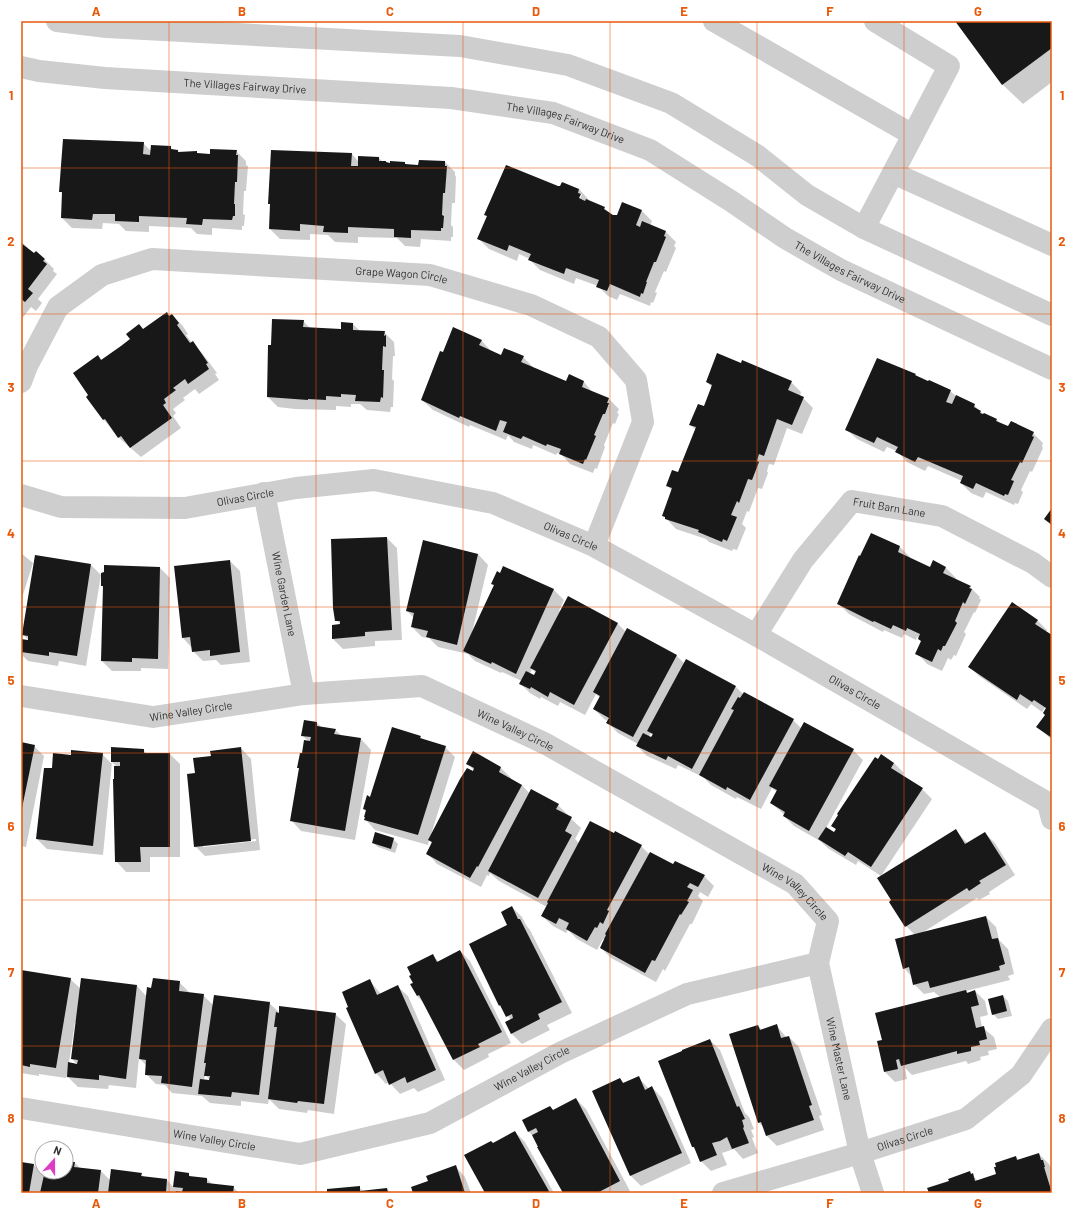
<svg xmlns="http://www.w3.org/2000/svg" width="1073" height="1214" font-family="Barlow,sans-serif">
  <rect width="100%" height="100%" fill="#fff"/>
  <!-- shadow -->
  <path fill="#0003" fill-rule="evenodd" d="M956 21H1052V82L1023 104 1003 85Z
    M143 143 151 151 170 147 173 150 178 151 180 153H183V152H196L198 154 210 155 236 151 246 161V165L248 166 246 191H244L243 214 245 215 244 226H242V230L212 228V235L197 234 191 228 149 226V232L126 231 119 224 103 223 102 229 72 228 62 218 63 194 61 192Z
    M352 154 359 162 379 158 383 162 388 164 405 163 407 165 419 166 445 162 455 172V175L456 177 455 203H452L451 225 453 227V237H451V241L421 239 420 247 405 246 397 238 358 237V243L335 242 328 235 310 234V240L280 239 270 229 271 206 269 203Z
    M557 187 579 189 589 200 588 201 604 208 612 215 617 216 623 203 642 211 652 221 650 226 666 232 676 242 674 246 676 248 666 272 664 271 655 292 657 293 653 303 651 302 650 306 620 294 617 300 608 296 598 286 576 278 574 284 540 270 530 260V259L519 254 517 261 489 249 479 239 487 217 486 215ZM580 194H582L578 203Z
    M21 241 28 248 27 249 44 259 54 269 53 271 57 274 38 299 42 303 36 311 31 307 21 320Z
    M167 313 170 316 172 315 182 325 188 334 186 335 192 343 202 353 217 373 215 374 219 380 199 394 195 389 183 398 185 400 173 409 176 413 173 416 181 428 141 457 119 438 104 420 87 397 90 395 98 356 102 360Z
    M303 321 311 329 342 330 353 324 360 331 384 332 394 342 395 356H393L392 379 394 381 393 407H391L390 412 367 410 360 404H351V407L336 406V410L295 409 278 407 268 397 272 346Z
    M481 340 491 351 501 356 523 357 533 367V368L567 382H584L593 393 609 399 619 409 617 413 619 414 615 424 613 423 604 445 605 447 597 469 595 468 593 473 570 464 561 454 557 453 556 455 533 445 532 449 514 442 508 435 506 440 470 425 469 427 433 410 422 400 443 353Z
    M915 375 918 378 950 391 956 396 974 405 984 415 997 420 1001 424 1009 427 1033 433 1043 443 1042 446 1043 448 1032 472 1030 471 1021 490 1023 492 1018 504 1015 503 1014 505 986 492 983 498 971 493 961 483 962 481 928 466 925 471 907 462 897 451 887 447 884 452 857 439 846 429Z
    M707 382H791L801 392 800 396 803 398 813 408 802 434 787 428 774 465 769 464 767 471 768 473 762 489 758 488 749 512 747 511 742 524 746 528 737 550 733 549 732 551 709 542 706 539 676 529 663 515 672 491 667 485 678 474 696 430 690 425 704 408 712 387Z
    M387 538 397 548 402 640 375 641V646L343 649 333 639V626L341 625 336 620Z
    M424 542 478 554 488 565 472 633 495 586 492 584 501 574 504 567 554 590 564 600 559 611 618 624 626 632 628 630 677 656 684 663 736 687 744 695 793 720 802 729 853 750 863 760 826 828 834 834 836 830 832 825 881 755 894 763 904 773 902 776 922 789 932 799 881 876 858 861 856 865 829 849 820 841 794 826 784 816 785 815 771 803 777 792 772 788 761 809 737 797 736 799 711 785 703 777 678 765 676 769 647 756 637 746 638 744 618 733 608 723V721L604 719 594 709 600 698 596 694 585 715 560 702 558 706 541 697 540 699 530 693 520 683 522 681 502 672 501 673 475 661 468 654 438 647 429 638 422 637 412 627 414 618 407 611ZM532 669 536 673 534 676 530 674ZM651 733 653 736 652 739 649 737Z
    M900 547 910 557 909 558 930 568 933 562 946 568 956 578 955 580 970 587 980 597 979 598 981 600 975 613 974 612 964 632 966 634 956 656 954 655 951 660 948 658 942 671 927 664 917 653 922 642 919 638 917 637 916 640 904 634 902 638 884 630 883 632 849 614 839 604Z
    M21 553 33 563 21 601Z
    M230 561 240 571 250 662 221 665 216 660 203 661 193 651 192 648 183 638Z
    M91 565 101 575 86 666 59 661 58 666 28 661 21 654V640L30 641 23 635Z
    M105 566 160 568 170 578 168 669 141 668V671H112L102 661 104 588 102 586 105 573Z
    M1037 620 1047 630 1046 632 1052 636V740L1038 727 1046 715 1048 707 1046 706 1042 712 1031 704 1027 709 979 676 969 666Z
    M317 723 321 727 335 730 342 736 361 739 371 750 355 840 301 831 291 820 302 755 309 742 302 735Z
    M420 737 424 740 445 747 455 757 431 835 473 773 474 770 467 763 501 768 511 778 510 779 522 785 530 794 558 805 568 815V816L581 828 575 839 579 843 641 846 649 854 673 866 704 876 714 886 708 897 700 892 698 896 703 901 692 924H690L665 971 663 969 656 982 611 958 601 948 605 940 603 939 597 950 577 939 568 930 566 933 553 926 542 916 547 907 499 881 490 873 489 876 487 875 481 887 437 864 427 853 432 843 429 840 428 845 375 830 365 819 366 811 364 809 371 798Z
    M21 743 34 746 44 756 26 847 21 846Z
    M241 748 251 759 260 850 205 856 195 846 196 774 212 757ZM256 839V841L203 847V845Z
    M112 749 143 750 147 754H170L180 764V857H150V872H126L116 861 115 780 117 767 112 762 103 855 47 849 37 839 53 770 72 756 102 754 112 764Z
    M956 831 968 844 985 833 995 843 1015 875 989 892 990 894 979 900 977 898 922 933 986 917 996 927 999 940 1008 949 1014 974 1008 976 1010 980 966 991 968 993 975 991 985 1001 988 1015 980 1017 982 1027 994 1037 997 1049 988 1051 989 1055 980 1057 981 1060 968 1064 966 1061 912 1075 905 1068 907 1079 895 1082 885 1072 883 1041 940 997 934 992 924 994 914 984 912 977 904 968 915 935 906 926 891 902Z
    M393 839 398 844 395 853 378 847 373 843Z
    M512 907 522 917 526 925 530 930 572 1013 547 1025 550 1030 522 1044 512 1034 511 1020 500 1005Z
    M460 951 470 961 511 1043 488 1054 489 1057 464 1070 454 1060 424 1003 417 996 414 983 433 956 439 962Z
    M21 971 70 979 81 989 137 986 147 997 152 989 179 982 189 992V994L203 995 213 1005 269 1003 280 1013 335 1014 346 1024 334 1114 308 1110 307 1113 279 1109 269 1099 268 1104 241 1101V1106L210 1103 202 1096 172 1093 165 1085 156 1084 146 1074 147 1066 139 1058 136 1088 109 1085 108 1089 78 1087 67 1076 66 1078 39 1074V1076L21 1073ZM75 1022H77L72 1059 78 1065 69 1063ZM205 1075 211 1081H204Z
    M370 981 381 994 397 986 408 996 445 1080 418 1092 414 1088 400 1094 389 1082 386 1084 376 1073Z
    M1003 996 1008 1001 1012 1016 998 1019 993 1014Z
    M776 1025 787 1038 789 1037 799 1047 822 1115 819 1116 824 1130 777 1146 767 1136 765 1128 759 1123 730 1035 758 1026 762 1030Z
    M710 1040 720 1050 745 1113 749 1117 754 1129 751 1130 754 1137 752 1138 758 1153 743 1159 734 1149 722 1153 727 1165 711 1171 701 1161 696 1150 693 1147Z
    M638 1077 649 1089 652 1087 662 1098 691 1163 641 1186 631 1176 620 1079 624 1084Z
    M576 1099 586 1109 630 1191 626 1193H564L534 1137 529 1132 523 1120 554 1111Z
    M515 1132 525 1142 554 1193H486L493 1144Z
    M1039 1154 1049 1164 1052 1170V1193H930L970 1173 978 1181 997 1175 1016 1157 1019 1160Z
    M66 1162 75 1163 80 1168 101 1171 111 1181 141 1174 145 1178 167 1180 174 1188 176 1172 188 1174 192 1178 207 1179 213 1185 233 1187 239 1193H21V1163L34 1165 44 1176H49L44 1172H66Z
    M455 1166 465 1177 471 1193H414L429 1182Z
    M359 1187 364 1192 387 1189 391 1193H329Z"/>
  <!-- building -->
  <path fill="#181818" d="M955 21H1052V48L1002 85Z
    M63 139 144 142 143 154 150 155 151 145 171 146V149L178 150V152L197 151V153L210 154V149L237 150 236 155H238L237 182H235L234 204H235V216H233L232 220 203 219 202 225 186 224 187 218 139 216V222L115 221V214H93L92 220 61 218 62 192H59Z
    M271 150 352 153 351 166H358V156L379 157V161H386V162L390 163V161L405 162V164L418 165 419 160 445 161V166H447L445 193H443L442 215 444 216 443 228H441V231L411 230V238L394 237V229L348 227V233L323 232 324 226 300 224V231L269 229 270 204H268Z
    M506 165 558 186H560L562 182 579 189 578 193 581 194 579 198 585 201 586 199 605 207 604 209 613 215H617L622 202 642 210 636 225 640 227 642 221 666 231 664 236 666 237 656 262H654L646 282H647L643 294 641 293 640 297 610 284 607 291 596 287 599 280 566 268 564 274 528 260 531 254 509 245 507 251 477 239 487 216 484 215Z
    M21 243 34 253 36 251 45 259 43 261 47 264 28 289 33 293 25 302 21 299Z
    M167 312 169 316 172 314 179 323 177 325 190 343 193 341 208 363 206 364 209 369 188 384 185 379 173 388 176 390 164 399 166 403 163 405 172 418 130 448 121 436 118 438 105 419 103 420 86 397 88 395 73 373 98 355 101 360 121 346 130 339 126 334 139 324 143 329Z
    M272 319 304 320 303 327 341 329V322L353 323V330L385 331 384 336 386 335V347L383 346 382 370H384L383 398 381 397 380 402 355 401 356 395 341 394V397L326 396V400L308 399V400L267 397 268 345H271Z
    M453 327 482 340 479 345 501 355 504 348 524 356 521 362 566 381 569 374 584 381 582 387 609 398 607 403H609L605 414H603L594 435 596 436 586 460 585 459 583 464 559 454 561 449 547 444 546 446 523 436 521 439 503 432 507 422 500 420 496 431 460 416 459 418 421 400 440 351 443 352Z
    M717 353 741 363 742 360 792 381 788 390 804 397 792 425 777 419 764 456 759 454 757 461 759 462 752 480 748 479 739 503 737 501 731 515 737 517 727 541 723 539 722 542 698 532 699 530 665 519V517L662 516 672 488 666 486 672 470 678 472 696 427 689 425 698 404 704 406 712 385 706 382Z
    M877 358 916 374 915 375 928 381 929 380 951 390 946 402 952 404 956 395 975 404 974 407 981 411 980 413 983 414 984 413 997 419 996 421 1008 426 1011 421 1034 432 1032 436 1034 437 1022 463 1020 462 1011 480 1014 481 1008 495 1005 494 1004 496 976 483 973 489 960 483 963 476 918 457 915 462 895 452 898 447 877 437 874 443 845 430Z
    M1052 508V525L1044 519Z
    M871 533 900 546 898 552 930 567 933 560 946 567 943 573 971 586 969 588 972 589 965 604 963 602 955 621 957 623 945 646H943L941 651 938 649 932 662 915 654 921 641 918 639 920 634 907 628 906 631 893 625 891 629 874 621 873 622 837 604 859 555 860 556Z
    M387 537 392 630 365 632V636L332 639V625L340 624V621H335L333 608 331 539Z
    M423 540 478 554 457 645 426 637 428 631 411 627 414 613 406 611Z
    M35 555 91 564 77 656 49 652V656L21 652V639L28 640V636L22 635 24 622Z
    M230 560 240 652 210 656V650L192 652 190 637 182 638 174 566Z
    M104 565 160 567 158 659 132 658V662L101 661 103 586H101V573L104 572Z
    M503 566 554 589 516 674 492 662 491 664 463 651 494 585 491 584 497 571 500 573Z
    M568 596 618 623 574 705 550 692 548 697 531 687 530 689 519 684 526 671 534 675 536 671 530 668Z
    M1012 602 1038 620 1035 624 1052 635V738L1036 727 1045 715 1043 713 1046 708 1034 700 1032 702 1020 694 1017 700 968 667Z
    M627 628 677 655 633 737 606 723 609 718 593 709 600 696 593 692Z
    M686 659 736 686 692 769 668 756 666 760 636 746 643 733 651 737 653 734 647 731Z
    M744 692 794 719 750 800 727 787 726 790 699 775 734 710 731 709 738 697 740 698Z
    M304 720 317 722V726L336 729 334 734 361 738 345 831 290 821 299 768H297L300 753H302L304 740 310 741 311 737 301 736Z
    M804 722 854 749 809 831 783 816 785 812 770 803 777 790 769 786Z
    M392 727 421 736 420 738 446 746 418 835 364 820 365 817H364L366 810 363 809 367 795 370 797Z
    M21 742 35 745 22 808H21Z
    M111 747 144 749V753H170V847H140L141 862H115L113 779H114V766H120V762H111Z
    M241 747 251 841 194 847 187 774 195 773 193 758 211 756 210 751Z
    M71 750 103 753 93 846 36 839 44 768H52L53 753 71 755Z
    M473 751 501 767 499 772 522 785 478 867 477 866 470 878 426 854 432 842 428 840 460 779 467 768 473 771 474 768 466 764Z
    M881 754 894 763 891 768 923 788 871 867 848 852 845 856 818 839 826 827 834 832 836 829 831 826 838 815 837 814 875 757 878 759Z
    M531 789 559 804 556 809 572 817 565 831 572 835 538 898 488 871Z
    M590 821 614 833 615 831 642 845 607 910 609 911 603 924 600 922 597 928 595 927 587 941 566 929 569 923 559 918 556 924 541 916 548 903 547 902Z
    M956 829 965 844 985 832 1006 865 979 881 981 883 969 891 967 888 905 927 889 902 891 900 877 878Z
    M375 832 394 838 391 849 372 843Z
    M650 852 673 864 675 861 705 875 698 887 690 883 687 887 693 890 687 901 689 902 681 915 680 914 655 961 652 960 645 973 600 948 606 935 605 934Z
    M512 906 518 919H520L562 1002 538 1014 540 1019 511 1034 505 1022 513 1018 512 1014 506 1017 500 1005 499 1006 469 944 507 925 501 912Z
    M986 916 992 939 998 938 1005 964 999 966 1000 970 930 988 928 981 913 985 909 967 903 969 895 939Z
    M460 950 502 1032 478 1044 480 1047 453 1060 419 995 417 996 410 984 413 983 409 976 411 975 407 967 433 954 437 962Z
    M21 970 71 978 56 1068 30 1064V1067L21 1065Z
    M81 978 137 985 126 1079 99 1075V1080L67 1077 68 1062 77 1064 78 1060 71 1059Z
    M153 978 180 981 179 991 204 994 192 1087 161 1083 162 1076 145 1075 146 1060 139 1059 147 987 151 988Z
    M370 979 377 995 398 985 436 1070 407 1083 405 1077 389 1085 383 1070 375 1074 346 1008 348 1007 342 992Z
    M966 990 967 993 975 990 979 1005 971 1007 976 1028 984 1026 987 1039 979 1041 980 1045 971 1047V1051L957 1054V1051L901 1066 899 1059 896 1060 898 1069 884 1072 877 1041 882 1040 875 1013Z
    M214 995 270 1002 259 1095 232 1092 231 1097 198 1094 200 1079 209 1080 210 1076H204L206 1063H204Z
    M1003 995 1007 1011 992 1015 988 999Z
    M279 1006 336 1013 324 1104 298 1101 297 1103 268 1099 277 1027H274L276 1012 279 1013Z
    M777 1024 781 1038 789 1036 812 1105 809 1106 814 1120 766 1136 761 1122 758 1123 729 1034 758 1025 760 1030Z
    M710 1039 737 1107 739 1106 745 1119 742 1120 744 1127 743 1128 749 1143 732 1149 727 1137 720 1141 712 1143 717 1155 700 1162 694 1147H692L658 1061 682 1051V1050Z
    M639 1076 645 1090 652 1086 682 1153 630 1176 592 1091 620 1078 623 1083Z
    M576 1098 620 1181 597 1193H563L537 1147H538L532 1135 538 1132 536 1128 528 1132 522 1120 550 1106 553 1110Z
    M515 1131 550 1193H485L464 1155 491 1141 493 1143Z
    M1039 1153 1041 1160H1043L1045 1167H1044L1052 1193H929L927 1188 949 1181 948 1179 970 1171 971 1174 973 1173 975 1181 996 1174 994 1167H996L995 1163 1016 1156 1017 1160Z
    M66 1161 75 1162 74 1167 101 1170 98 1193H40L44 1175 50 1176 51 1172H66Z
    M21 1162 34 1164 29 1193H21Z
    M456 1165 465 1193H413L411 1187 428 1181 426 1176Z
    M111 1169 142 1173 141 1176 167 1179 166 1193H108Z
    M175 1171 189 1173V1176L207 1178V1183L234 1186 233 1193H176V1191L182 1192 183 1188 173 1187Z
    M360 1186V1191L387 1188 388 1193H327V1189Z"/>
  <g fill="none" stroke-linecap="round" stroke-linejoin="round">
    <!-- minor -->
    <g stroke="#cecece" stroke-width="22">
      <path d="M57 21 107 27 460 46 568 65 671 103 758 156 807 195 864 228 1052 315"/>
      <path d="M714 21 913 135 864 228"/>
      <path d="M875 21 949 66 913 135"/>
      <path id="s1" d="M21 67 39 71 105 78 451 98 553 113 650 150 731 201 785 238 841 270 1052 369"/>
      <path d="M893 173 1052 245"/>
      <path id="s2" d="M21 382 27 366 58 307 102 275 152 259 430 275 531 305 599 337 636 380 643 422 594 546"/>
      <path id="s3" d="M264 493 304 694"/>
      <path id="s4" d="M21 495 61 507 185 508 296 488 374 480 493 503 594 546 756 635 1048 803 1052 819"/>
      <path id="s5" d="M756 635 803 560 852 501 942 516 1033 563 1052 577"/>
      <path id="s6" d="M21 696 153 717 304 694 422 686 546 744 795 884 828 921 818 963 860 1153 873 1193"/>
      <path id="s7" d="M21 1108 300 1154 430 1123 560 1053 687 994 818 963"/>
      <path id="s8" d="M723 1193 860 1153 966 1119 1021 1075 1052 1029"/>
    </g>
  </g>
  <!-- grid -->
  <path fill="none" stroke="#e8590c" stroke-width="1" stroke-opacity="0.55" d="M169 21V1193M316 21V1193M463 21V1193M610 21V1193M757 21V1193M904 21V1193M21 168H1052M21 314H1052M21 461H1052M21 607H1052M21 753H1052M21 900H1052M21 1046H1052"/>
  <g text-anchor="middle" stroke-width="4" stroke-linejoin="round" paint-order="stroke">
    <!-- street labels -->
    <g font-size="11" fill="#313131" stroke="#fff">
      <text dy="4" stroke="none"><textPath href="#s1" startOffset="225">The Villages Fairway Drive</textPath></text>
      <text dy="4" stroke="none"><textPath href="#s1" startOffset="549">The Villages Fairway Drive</textPath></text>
      <text dy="4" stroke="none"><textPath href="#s1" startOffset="873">The Villages Fairway Drive</textPath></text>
      <text dy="4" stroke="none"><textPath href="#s2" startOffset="441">Grape Wagon Circle</textPath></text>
      <text dy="4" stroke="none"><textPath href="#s4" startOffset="227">Olivas Circle</textPath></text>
      <text dy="4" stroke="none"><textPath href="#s5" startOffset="203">Fruit Barn Lane</textPath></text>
      <text dy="4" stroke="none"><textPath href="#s4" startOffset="563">Olivas Circle</textPath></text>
      <text dy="4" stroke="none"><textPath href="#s3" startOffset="103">Wine Garden Lane</textPath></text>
      <text dy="4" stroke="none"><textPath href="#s4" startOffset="887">Olivas Circle</textPath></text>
      <text dy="4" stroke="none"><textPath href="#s6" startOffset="172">Wine Valley Circle</textPath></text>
      <text dy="4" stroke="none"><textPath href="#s6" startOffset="508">Wine Valley Circle</textPath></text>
      <text dy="4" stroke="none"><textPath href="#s6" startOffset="832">Wine Valley Circle</textPath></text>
      <text dy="4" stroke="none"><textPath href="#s6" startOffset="1018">Wine Master Lane</textPath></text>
      <text dy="4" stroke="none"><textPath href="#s7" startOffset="532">Wine Valley Circle</textPath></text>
      <text dy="4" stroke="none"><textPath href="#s7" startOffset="196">Wine Valley Circle</textPath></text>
      <text dy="4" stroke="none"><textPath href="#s8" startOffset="190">Olivas Circle</textPath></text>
    </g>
  </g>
  <!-- border -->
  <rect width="1073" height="1214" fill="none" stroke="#ffffff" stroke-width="44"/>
  <!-- north arrow -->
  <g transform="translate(54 1160) rotate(21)"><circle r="19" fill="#ffffff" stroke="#adadad"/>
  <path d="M0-3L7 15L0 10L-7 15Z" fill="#df3cc4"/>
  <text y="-6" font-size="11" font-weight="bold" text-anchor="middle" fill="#313131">N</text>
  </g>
  <rect x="22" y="22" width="1029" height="1170" fill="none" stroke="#e8590c" stroke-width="1.5"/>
  <g font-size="13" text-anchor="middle" font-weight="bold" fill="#e8590c">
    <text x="96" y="16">A</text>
    <text x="242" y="16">B</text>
    <text x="390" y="16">C</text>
    <text x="536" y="16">D</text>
    <text x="684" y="16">E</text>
    <text x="830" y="16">F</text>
    <text x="978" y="16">G</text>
    <text x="11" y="100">1</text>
    <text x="1062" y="100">1</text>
    <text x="11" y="246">2</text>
    <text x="1062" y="246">2</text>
    <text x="11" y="392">3</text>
    <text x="1062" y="392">3</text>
    <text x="11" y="538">4</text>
    <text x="1062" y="538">4</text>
    <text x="11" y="685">5</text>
    <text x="1062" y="685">5</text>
    <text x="11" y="831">6</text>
    <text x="1062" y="831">6</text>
    <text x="11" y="977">7</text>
    <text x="1062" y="977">7</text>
    <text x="11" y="1123">8</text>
    <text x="1062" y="1123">8</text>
    <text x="96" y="1208">A</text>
    <text x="242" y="1208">B</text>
    <text x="390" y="1208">C</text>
    <text x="536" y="1208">D</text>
    <text x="684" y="1208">E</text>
    <text x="830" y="1208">F</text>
    <text x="978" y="1208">G</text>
  </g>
</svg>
